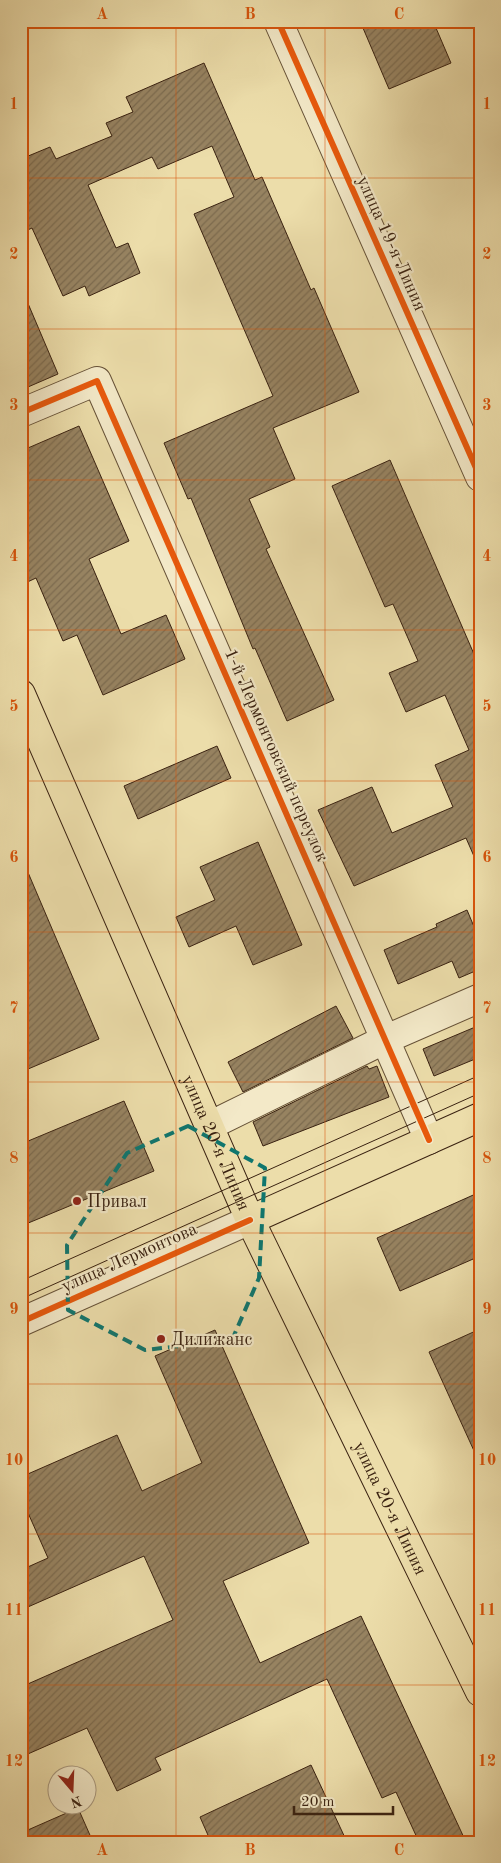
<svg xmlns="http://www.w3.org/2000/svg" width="501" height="1863" font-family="'Old Standard TT',serif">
  <defs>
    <pattern id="building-hatch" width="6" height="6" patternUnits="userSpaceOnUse" patternTransform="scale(1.25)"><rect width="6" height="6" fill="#978361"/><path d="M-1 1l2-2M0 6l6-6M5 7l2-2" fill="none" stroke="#7c6b4f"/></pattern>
  </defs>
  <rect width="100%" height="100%" fill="#ecddaa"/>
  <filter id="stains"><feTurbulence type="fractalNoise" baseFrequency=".004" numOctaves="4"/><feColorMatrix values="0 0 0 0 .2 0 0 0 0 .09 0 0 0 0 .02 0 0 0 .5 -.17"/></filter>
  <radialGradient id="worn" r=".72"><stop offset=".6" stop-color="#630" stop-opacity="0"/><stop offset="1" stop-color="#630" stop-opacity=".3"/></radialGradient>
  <!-- building -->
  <path fill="url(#building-hatch)" stroke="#3a2211" d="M360 21H433L451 63 389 89Z
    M204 63 255 180 262 177 311 290 314 288 359 392 273 428 295 479 249 499 270 547 266 549 334 700 287 721 255 648 253 649 191 498 188 499 164 443 273 396 194 214 234 197 212 146 158 169 152 157 88 185 116 248 128 243 140 273 89 296 85 286 63 296 32 228 21 233V159L50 147 56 159 112 136 106 123 133 112 126 97Z
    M21 287 58 374 21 390Z
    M79 426 129 541 89 559 121 634 166 615 185 659 103 695 77 635 63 641 36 578 21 585V451Z
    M390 460 480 668V870L466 838 354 886 318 810 372 787 392 833 453 807 435 765 469 750 445 695 406 712 389 673 418 661 393 604 385 607 332 486Z
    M217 746 231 778 138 819 124 786Z
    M258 842 302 945 253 965 236 926 189 947 176 917 215 900 200 867Z
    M21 856 99 1039 21 1072Z
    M467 910 480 941V969L459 978 452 961 398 984 384 950 437 927 436 924Z
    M336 1006 353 1038 243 1092 228 1062Z
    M480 1025V1057L434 1076 423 1049Z
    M367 1066 369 1069 377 1066 389 1097 263 1146 253 1122Z
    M124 1101 154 1171 21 1226V1144Z
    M480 1192V1256L400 1291 377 1238Z
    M480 1329V1464L429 1352Z
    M215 1330 309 1543 223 1581 260 1663 361 1616 466 1842H419L396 1792 382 1798 327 1679 155 1758 161 1770 117 1791 87 1728 21 1757V1687L173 1620 144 1556 21 1610V1570L48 1558 21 1497V1477L117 1435 142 1491 202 1463 155 1356Z
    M311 1765 347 1842H211L200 1817Z
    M78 1808 93 1842H21V1833Z"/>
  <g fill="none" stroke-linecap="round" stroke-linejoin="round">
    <!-- minor casing -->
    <g stroke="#665137" stroke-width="30">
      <path id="minor" d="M278 21 480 477
        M21 413 97 381 429 1140
        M209 1126 384 1040 480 998
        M21 1322 250 1220"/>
    </g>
    <!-- major casing -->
    <g stroke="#3a2211" stroke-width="30">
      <g id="major">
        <path id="s1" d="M21 694 250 1220 480 1692"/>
        <path d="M250 1220 480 1117"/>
      </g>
    </g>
    <!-- minor -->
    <use href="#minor" stroke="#f3e9c8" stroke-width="28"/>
    <!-- major -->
    <use href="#major" stroke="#ecddaa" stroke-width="28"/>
    <!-- tram -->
    <path stroke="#3a2211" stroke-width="1" d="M21 1281 480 1075
      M21 1299 480 1093"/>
    <!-- cycleway casing -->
    <g stroke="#f3e9c8" stroke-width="9">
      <path id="cycleway" d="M278 21 480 477
        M21 413 97 381 429 1140
        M21 1322 250 1220"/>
    </g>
    <!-- cycleway -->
    <use href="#cycleway" stroke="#e8590c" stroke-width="6"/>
  </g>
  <!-- marked area -->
  <path fill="none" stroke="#0f766e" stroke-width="4" stroke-dasharray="10 6" stroke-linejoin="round" d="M188 1126 265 1168 259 1278 232 1340 145 1350 68 1310 67 1245 127 1153Z"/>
  <!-- grid -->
  <path fill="none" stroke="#d7540c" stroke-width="1" stroke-opacity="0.55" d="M176 21V1842M325 21V1842M21 178H480M21 329H480M21 480H480M21 630H480M21 781H480M21 932H480M21 1082H480M21 1233H480M21 1384H480M21 1534H480M21 1685H480"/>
  <!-- markers -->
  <g fill="#8f2418" stroke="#f3e9c8" stroke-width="2">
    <circle cx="77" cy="1201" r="5"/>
    <circle cx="161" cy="1339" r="5"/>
  </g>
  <g text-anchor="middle" stroke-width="4.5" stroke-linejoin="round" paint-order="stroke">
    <!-- street labels -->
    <g font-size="18" fill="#3a2211" stroke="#f3e9c8">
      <text transform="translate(392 243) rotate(66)" y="6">улица 19-я Линия</text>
      <text transform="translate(277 755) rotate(66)" y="6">1-й Лермонтовский переулок</text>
      <text dy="6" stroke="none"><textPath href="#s1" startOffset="489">улица 20-я Линия</textPath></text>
      <text transform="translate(129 1257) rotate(-24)" y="6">улица Лермонтова</text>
      <text dy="6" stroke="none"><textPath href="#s1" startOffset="894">улица 20-я Линия</textPath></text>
    </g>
    <!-- poi labels -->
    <g font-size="18" fill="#3a2211" stroke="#f3e9c8" text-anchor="start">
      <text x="87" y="1207">Привал</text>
      <text x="171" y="1345">Дилижанс</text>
    </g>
  </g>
  <!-- margin -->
  <rect width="501" height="1863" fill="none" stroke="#ecddaa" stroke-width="55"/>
  <!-- north arrow -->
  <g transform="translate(72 1790) rotate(161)"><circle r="24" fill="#f3e9c8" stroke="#a9997f"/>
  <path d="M0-4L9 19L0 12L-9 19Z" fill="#8f2418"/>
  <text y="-8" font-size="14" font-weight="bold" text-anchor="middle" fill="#3a2211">N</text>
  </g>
  <!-- scale -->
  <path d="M294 1806v8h99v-8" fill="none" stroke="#3a2211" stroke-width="2.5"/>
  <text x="301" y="1806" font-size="15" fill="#3a2211" stroke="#f3e9c8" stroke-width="4" paint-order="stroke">20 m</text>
  <rect x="28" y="28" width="446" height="1808" fill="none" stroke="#d7540c" stroke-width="2"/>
  <g font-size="16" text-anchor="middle" font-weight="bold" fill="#d7540c">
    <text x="102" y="19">A</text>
    <text x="250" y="19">B</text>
    <text x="399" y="19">C</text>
    <text x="14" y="109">1</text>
    <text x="487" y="109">1</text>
    <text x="14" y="259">2</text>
    <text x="487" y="259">2</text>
    <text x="14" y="410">3</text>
    <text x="487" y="410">3</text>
    <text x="14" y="561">4</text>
    <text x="487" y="561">4</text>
    <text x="14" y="711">5</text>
    <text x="487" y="711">5</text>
    <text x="14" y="862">6</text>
    <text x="487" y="862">6</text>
    <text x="14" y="1013">7</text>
    <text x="487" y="1013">7</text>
    <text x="14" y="1163">8</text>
    <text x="487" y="1163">8</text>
    <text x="14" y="1314">9</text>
    <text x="487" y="1314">9</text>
    <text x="14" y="1465">10</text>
    <text x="487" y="1465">10</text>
    <text x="14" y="1615">11</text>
    <text x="487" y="1615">11</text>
    <text x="14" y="1766">12</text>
    <text x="487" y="1766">12</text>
    <text x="102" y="1855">A</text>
    <text x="250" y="1855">B</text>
    <text x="399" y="1855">C</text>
  </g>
  <rect width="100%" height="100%" filter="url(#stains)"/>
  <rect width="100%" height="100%" fill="url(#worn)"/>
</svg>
